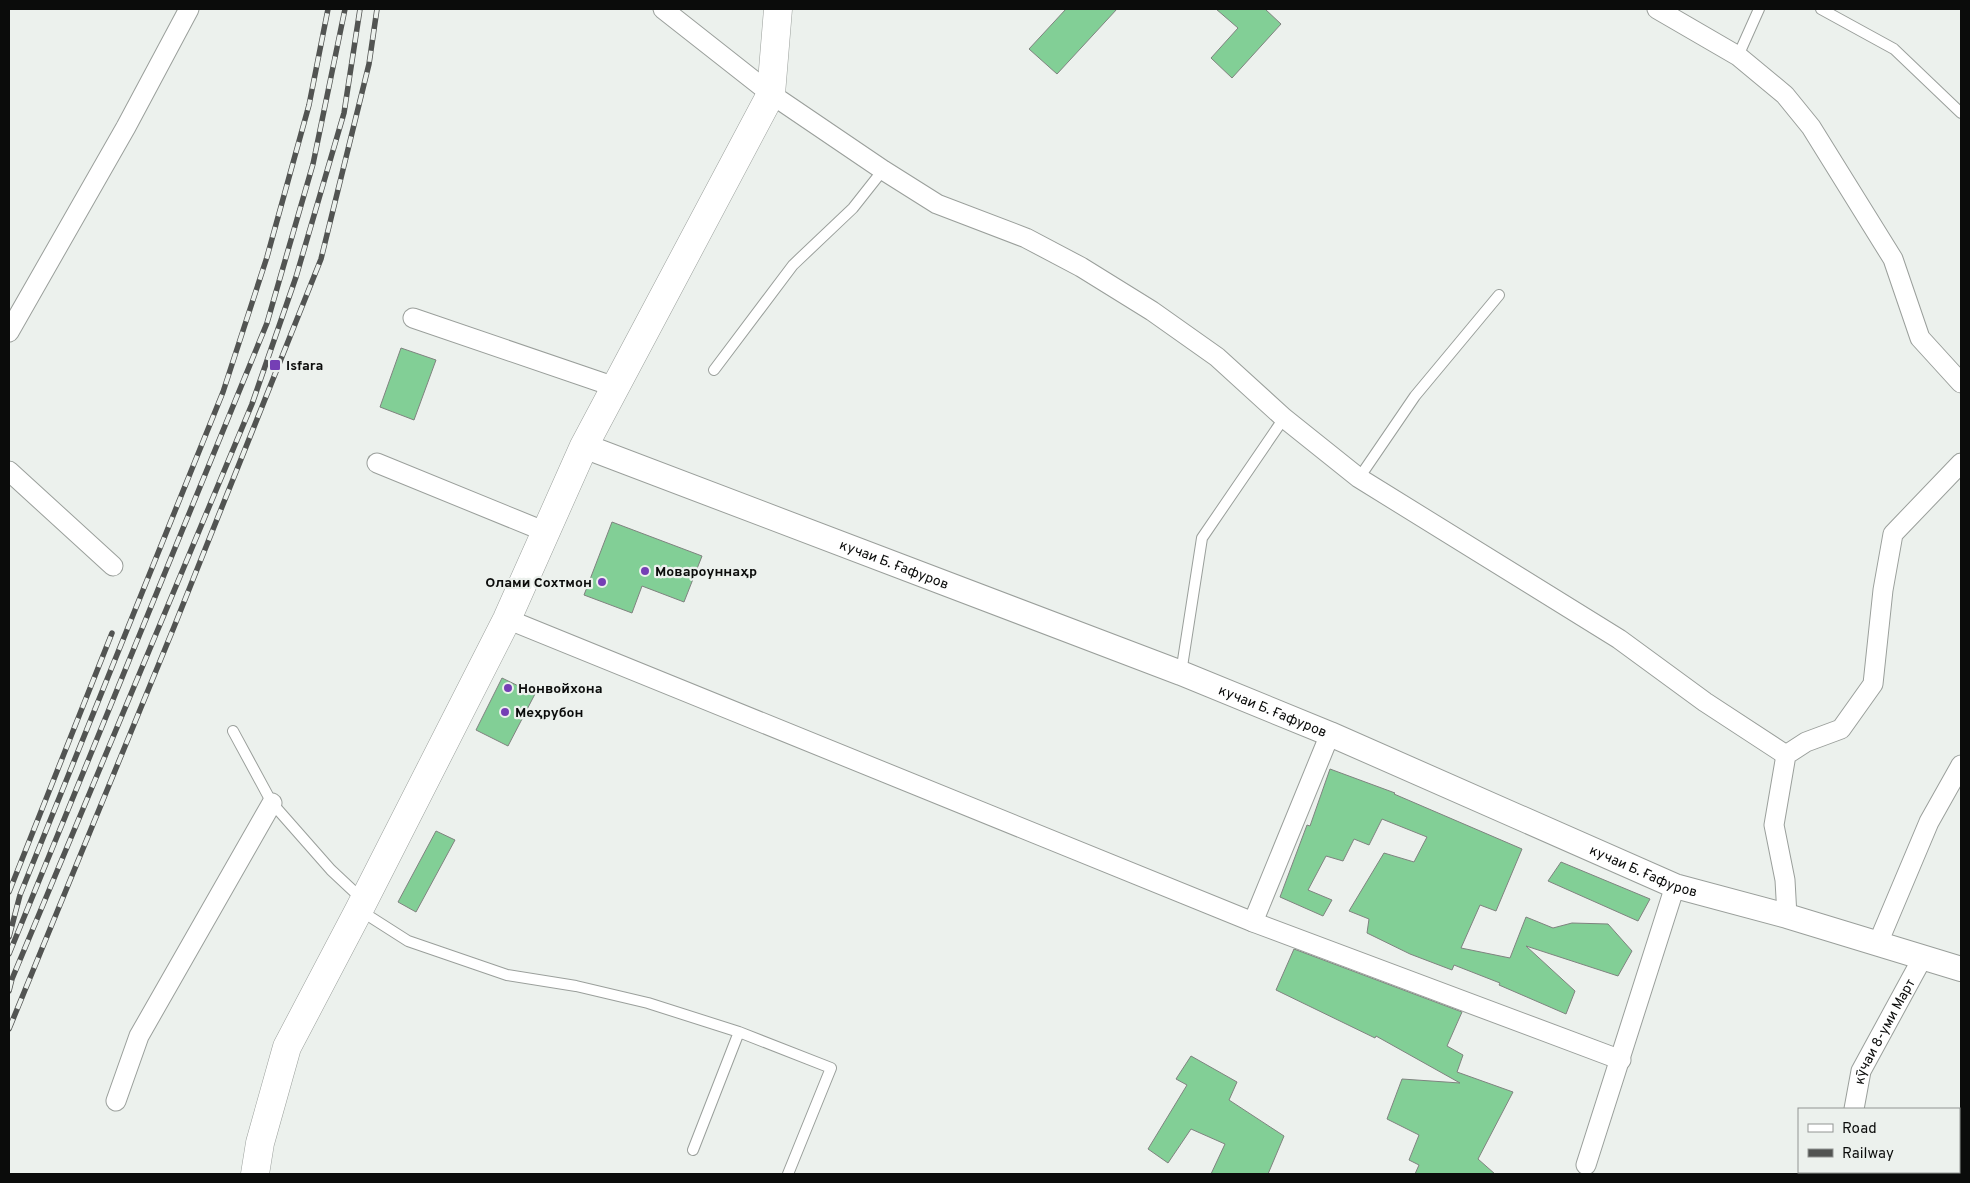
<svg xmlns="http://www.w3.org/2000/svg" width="1970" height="1183" font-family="Overpass,sans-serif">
  <rect width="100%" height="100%" fill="#ecf1ed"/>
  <!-- building -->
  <path fill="#82cf96" stroke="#7f837f" d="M1066 9H1117L1057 74 1029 49Z
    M1216 9H1265L1281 24 1232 78 1211 58 1238 28Z
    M401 348 436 360 414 420 380 407Z
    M612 522 702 556 684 602 642 586 632 613 584 595Z
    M502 678 535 694 508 746 476 730Z
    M1330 769 1395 793 1394 794 1522 849 1496 911 1480 905 1461 948 1510 958 1526 917 1553 928 1572 923 1608 924 1632 951 1618 976 1526 946 1575 991 1566 1014 1499 985 1500 983 1454 965 1452 970 1410 954 1367 933 1369 919 1349 911 1384 853 1414 862 1427 837 1382 819 1369 845 1354 839 1343 861 1326 856 1308 890 1332 900 1323 916 1280 897 1307 825 1310 826Z
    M436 831 455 840 416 912 398 902Z
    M1561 862 1650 899 1638 921 1548 881Z
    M1294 949 1462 1012 1447 1046 1463 1055 1457 1072 1513 1092 1478 1159 1495 1174H1415L1419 1165 1409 1160 1419 1135 1387 1119 1402 1079 1460 1083 1376 1036 1375 1038 1276 990Z
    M1191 1056 1237 1082 1229 1100 1284 1136 1268 1174H1211L1225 1144 1191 1129 1168 1163 1148 1149 1187 1085 1176 1079Z"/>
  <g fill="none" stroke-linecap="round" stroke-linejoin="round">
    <!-- service casing -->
    <g stroke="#9a9f9b" stroke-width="12">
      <path id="service" d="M1821 9 1894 49 1961 113
        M1738 56 1759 9
        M714 370 793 265 853 208 883 170
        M1359 478 1415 396 1499 295
        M1181 673 1202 538 1284 418
        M233 731 272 803 331 870 363 900
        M361 911 408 941 507 975 576 986 648 1003 739 1032 831 1068 788 1174
        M693 1150 739 1032"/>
    </g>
    <!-- minor casing -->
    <g stroke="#9a9f9b" stroke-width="21">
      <g id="minor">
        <path d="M663 9 771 94 883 170 937 204 1026 238 1081 267 1152 311 1217 357 1284 418 1359 478 1619 639 1705 702 1786 755"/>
        <path d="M1657 9 1738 56 1785 95 1811 127 1893 259 1920 338 1961 383"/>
        <path d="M413 318 615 387"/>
        <path d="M9 332 126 127 189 9"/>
        <path d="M377 463 546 532"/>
        <path d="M9 471 113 566"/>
        <path d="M507 619 1253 922 1621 1060"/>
        <path d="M1787 916 1785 880 1774 825 1786 755 1806 742 1841 729 1873 684 1883 590 1893 534 1961 463"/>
        <path d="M1253 922 1330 734"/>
        <path d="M1878 943 1929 822 1961 765"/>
        <path d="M116 1101 139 1036 272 803"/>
        <path id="s1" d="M1854 1109 1861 1071 1923 957"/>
        <path d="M1586 1165 1675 886"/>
        <path d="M1854 1172V1174"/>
      </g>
    </g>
    <!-- tertiary casing -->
    <g stroke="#9a9f9b" stroke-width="26">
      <g id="tertiary">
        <path id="s2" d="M584 446 1181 673 1330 734 1675 886 1787 916 1961 969"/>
      </g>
    </g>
    <!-- primary casing -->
    <g stroke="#9a9f9b" stroke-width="29">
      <path id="primary" d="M255 1174 260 1143 287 1047 359 910 507 619 584 446 771 94 778 9"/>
    </g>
    <!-- service -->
    <use href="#service" stroke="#fff" stroke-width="10"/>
    <!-- minor -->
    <use href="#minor" stroke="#fff" stroke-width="19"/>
    <!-- tertiary -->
    <use href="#tertiary" stroke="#fff" stroke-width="24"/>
    <!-- primary -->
    <use href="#primary" stroke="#fff" stroke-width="28"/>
    <!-- rail casing -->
    <g stroke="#525452" stroke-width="5.5">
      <path id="rail" d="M9 892 112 633
        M9 937 20 895 223 392 267 257 309 105 328 9
        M9 954 267 323 313 164 345 9
        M9 991 12 979 252 404 296 277 344 113 360 9
        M9 1029 174 627 321 259 369 64 377 9"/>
    </g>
    <!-- rail -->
    <use href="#rail" stroke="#ecf1ed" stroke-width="4" stroke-dasharray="11" stroke-linecap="butt"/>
  </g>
  <!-- markers -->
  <g fill="#753fb5" stroke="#ecf1ed" stroke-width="2">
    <rect x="269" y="359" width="12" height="12" rx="2.5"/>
    <circle cx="645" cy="571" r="5"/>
    <circle cx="602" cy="582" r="5"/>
    <circle cx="508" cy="688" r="5"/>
    <circle cx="505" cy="712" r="5"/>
  </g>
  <g text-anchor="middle" stroke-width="4.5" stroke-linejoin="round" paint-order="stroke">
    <!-- poi labels -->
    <g font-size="14" font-weight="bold" fill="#0b0c0b" stroke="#ecf1ed" text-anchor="start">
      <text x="286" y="370">Isfara</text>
      <text x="655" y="576">Мовароуннаҳр</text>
      <text x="592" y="587" text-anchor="end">Олами Сохтмон</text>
      <text x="518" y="693">Нонвойхона</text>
      <text x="515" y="717">Меҳрубон</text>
    </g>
    <!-- street labels -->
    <g font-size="14" fill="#0b0c0b" stroke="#ecf1ed">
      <text dy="5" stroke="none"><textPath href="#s2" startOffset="332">кучаи Б. Ғафуров</textPath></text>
      <text dy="5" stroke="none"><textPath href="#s2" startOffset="738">кучаи Б. Ғафуров</textPath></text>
      <text dy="5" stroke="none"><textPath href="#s2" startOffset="1142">кучаи Б. Ғафуров</textPath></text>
      <text dy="5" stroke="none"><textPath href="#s1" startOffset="84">кӯчаи 8-уми Март</textPath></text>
    </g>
  </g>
  <!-- border -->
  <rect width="1970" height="1183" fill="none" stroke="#0b0c0b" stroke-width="20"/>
  <!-- legend -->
  <rect x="1798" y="1108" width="162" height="65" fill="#ecf1ed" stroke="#929593"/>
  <rect x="1808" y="1124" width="25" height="8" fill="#ffffff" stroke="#929593"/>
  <text x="1842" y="1133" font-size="15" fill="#0b0c0b">Road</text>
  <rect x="1808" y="1149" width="25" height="8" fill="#525452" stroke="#929593"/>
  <text x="1842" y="1158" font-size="15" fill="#0b0c0b">Railway</text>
</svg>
